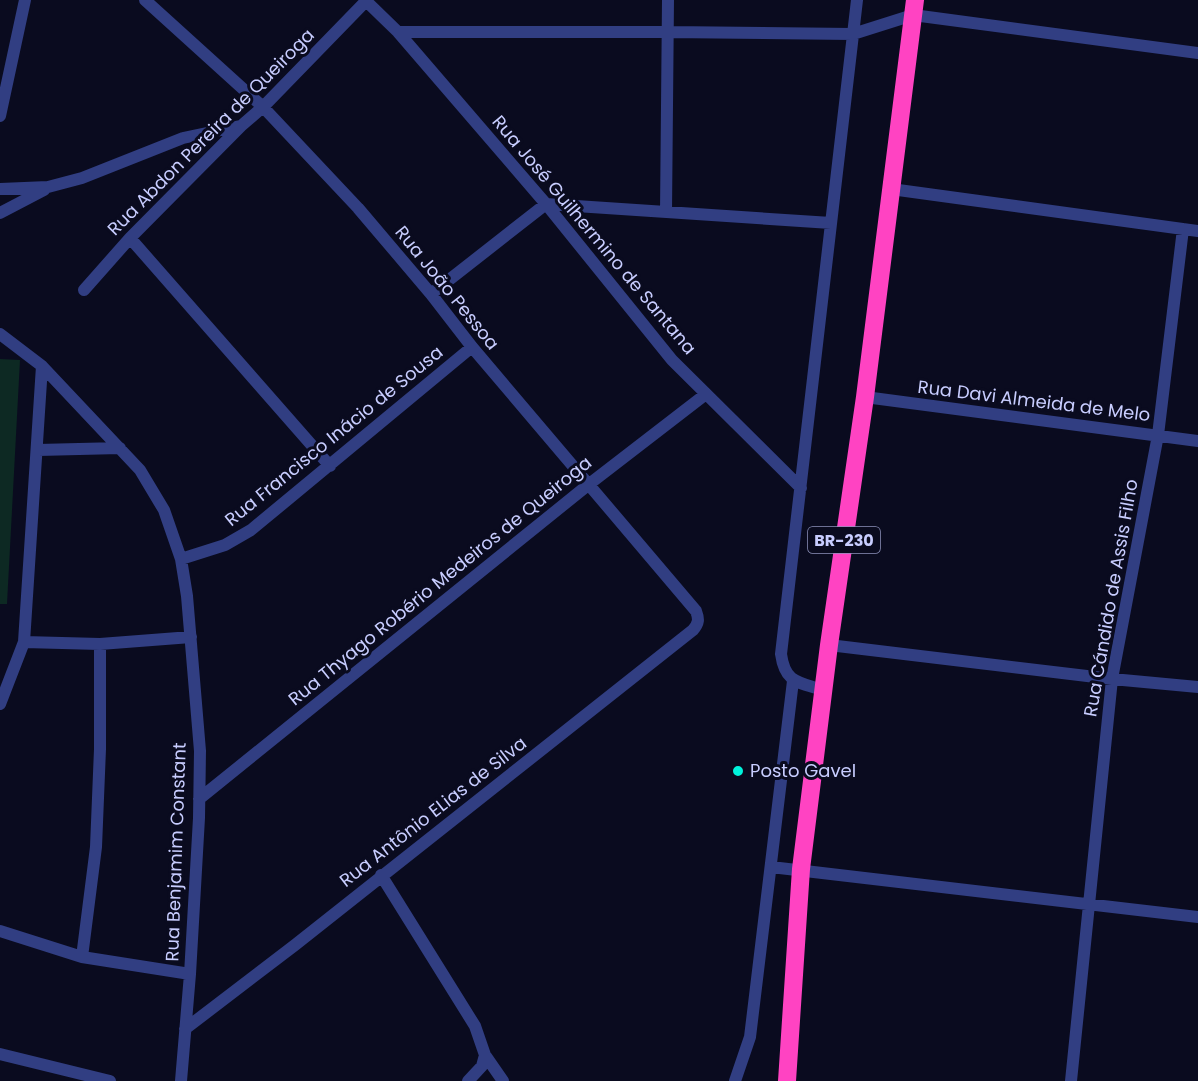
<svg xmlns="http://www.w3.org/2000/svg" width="1198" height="1081" font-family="Poppins,sans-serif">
  <rect width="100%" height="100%" fill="#0a0b1f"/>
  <!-- green -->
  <path fill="#0d2923" d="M0 359 20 360 7 604H0Z"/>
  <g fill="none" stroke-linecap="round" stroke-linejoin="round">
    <!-- street -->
    <path stroke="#313e82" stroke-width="12" d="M145 0 263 107 358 208 431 294 472 347 696 611C699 619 699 623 693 630L295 945 185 1029
      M365 0 398 32 546 204 672 360 801 488
      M398 32H668L853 34 913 15 1198 53
      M0 116 25 0
      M0 189 48 187 82 178 183 138 240 126
      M891 189 1198 231
      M666 212 668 0
      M0 213 44 190
      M130 238 330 466
      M84 290 130 238 241 126 263 107 366 1
      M431 294 546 204 831 223
      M0 334 42 366 140 470 164 510 181 559 187 596 200 751 199 818 190 974 181 1081
      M865 397 1198 441
      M38 450 120 448
      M181 559 225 545 251 530 472 347
      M24 642 100 644 191 637
      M829 645 1112 679 1198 687
      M823 690C798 682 785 683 781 654L857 0
      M0 704 24 642 42 366
      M199 799 588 485 706 394
      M771 867 1198 917
      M381 875 475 1026 485 1055 503 1081
      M0 931 82 957 190 974
      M82 957 96 847 100 749V644
      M0 1054 110 1081
      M468 1081 482 1066 485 1055
      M735 1081 750 1037 793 681
      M1071 1081 1112 679 1158 435 1183 229"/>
    <!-- highway -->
    <path stroke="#ff43c2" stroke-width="18" d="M787 1081 801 869 829 645 865 397 915 0"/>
  </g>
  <!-- markers -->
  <circle fill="#00f3dc" stroke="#0a0b1f" stroke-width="2" cx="738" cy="771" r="6"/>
  <g text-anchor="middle" stroke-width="6" stroke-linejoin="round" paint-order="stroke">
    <!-- shield labels -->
    <rect fill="#0a0b1f" stroke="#8f93bc" stroke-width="1.5" x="808" y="527" width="72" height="26" rx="4.5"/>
    <g font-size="16" font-weight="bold" fill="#c8cdff">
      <text x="844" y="546">BR-230</text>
    </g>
    <!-- street labels -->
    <g font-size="18" fill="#c8cdff" stroke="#0a0b1f">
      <text transform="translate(211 132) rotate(-45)" y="6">Rua Abdon Pereira de Queiroga</text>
      <text transform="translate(594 235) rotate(50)" y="6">Rua José Guilhermino de Santana</text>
      <text transform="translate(447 288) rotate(51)" y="6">Rua João Pessoa</text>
      <text transform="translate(1034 401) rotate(7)" y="6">Rua Davi Almeida de Melo</text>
      <text transform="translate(334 436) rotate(-39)" y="6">Rua Francisco Inácio de Sousa</text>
      <text transform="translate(440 581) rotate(-39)" y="6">Rua Thyago Robério Medeiros de Queiroga</text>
      <text transform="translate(1111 598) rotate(-80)" y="6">Rua Cándido de Assis Filho</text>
      <text transform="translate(433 812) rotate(-38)" y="6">Rua Antônio ELias de Silva</text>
      <text transform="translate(176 852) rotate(-88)" y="6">Rua Benjamim Constant</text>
    </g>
    <!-- poi labels -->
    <g font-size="18" fill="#c8cdff" stroke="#0a0b1f" text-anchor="start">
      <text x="750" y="777">Posto Gavel</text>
    </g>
  </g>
</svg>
